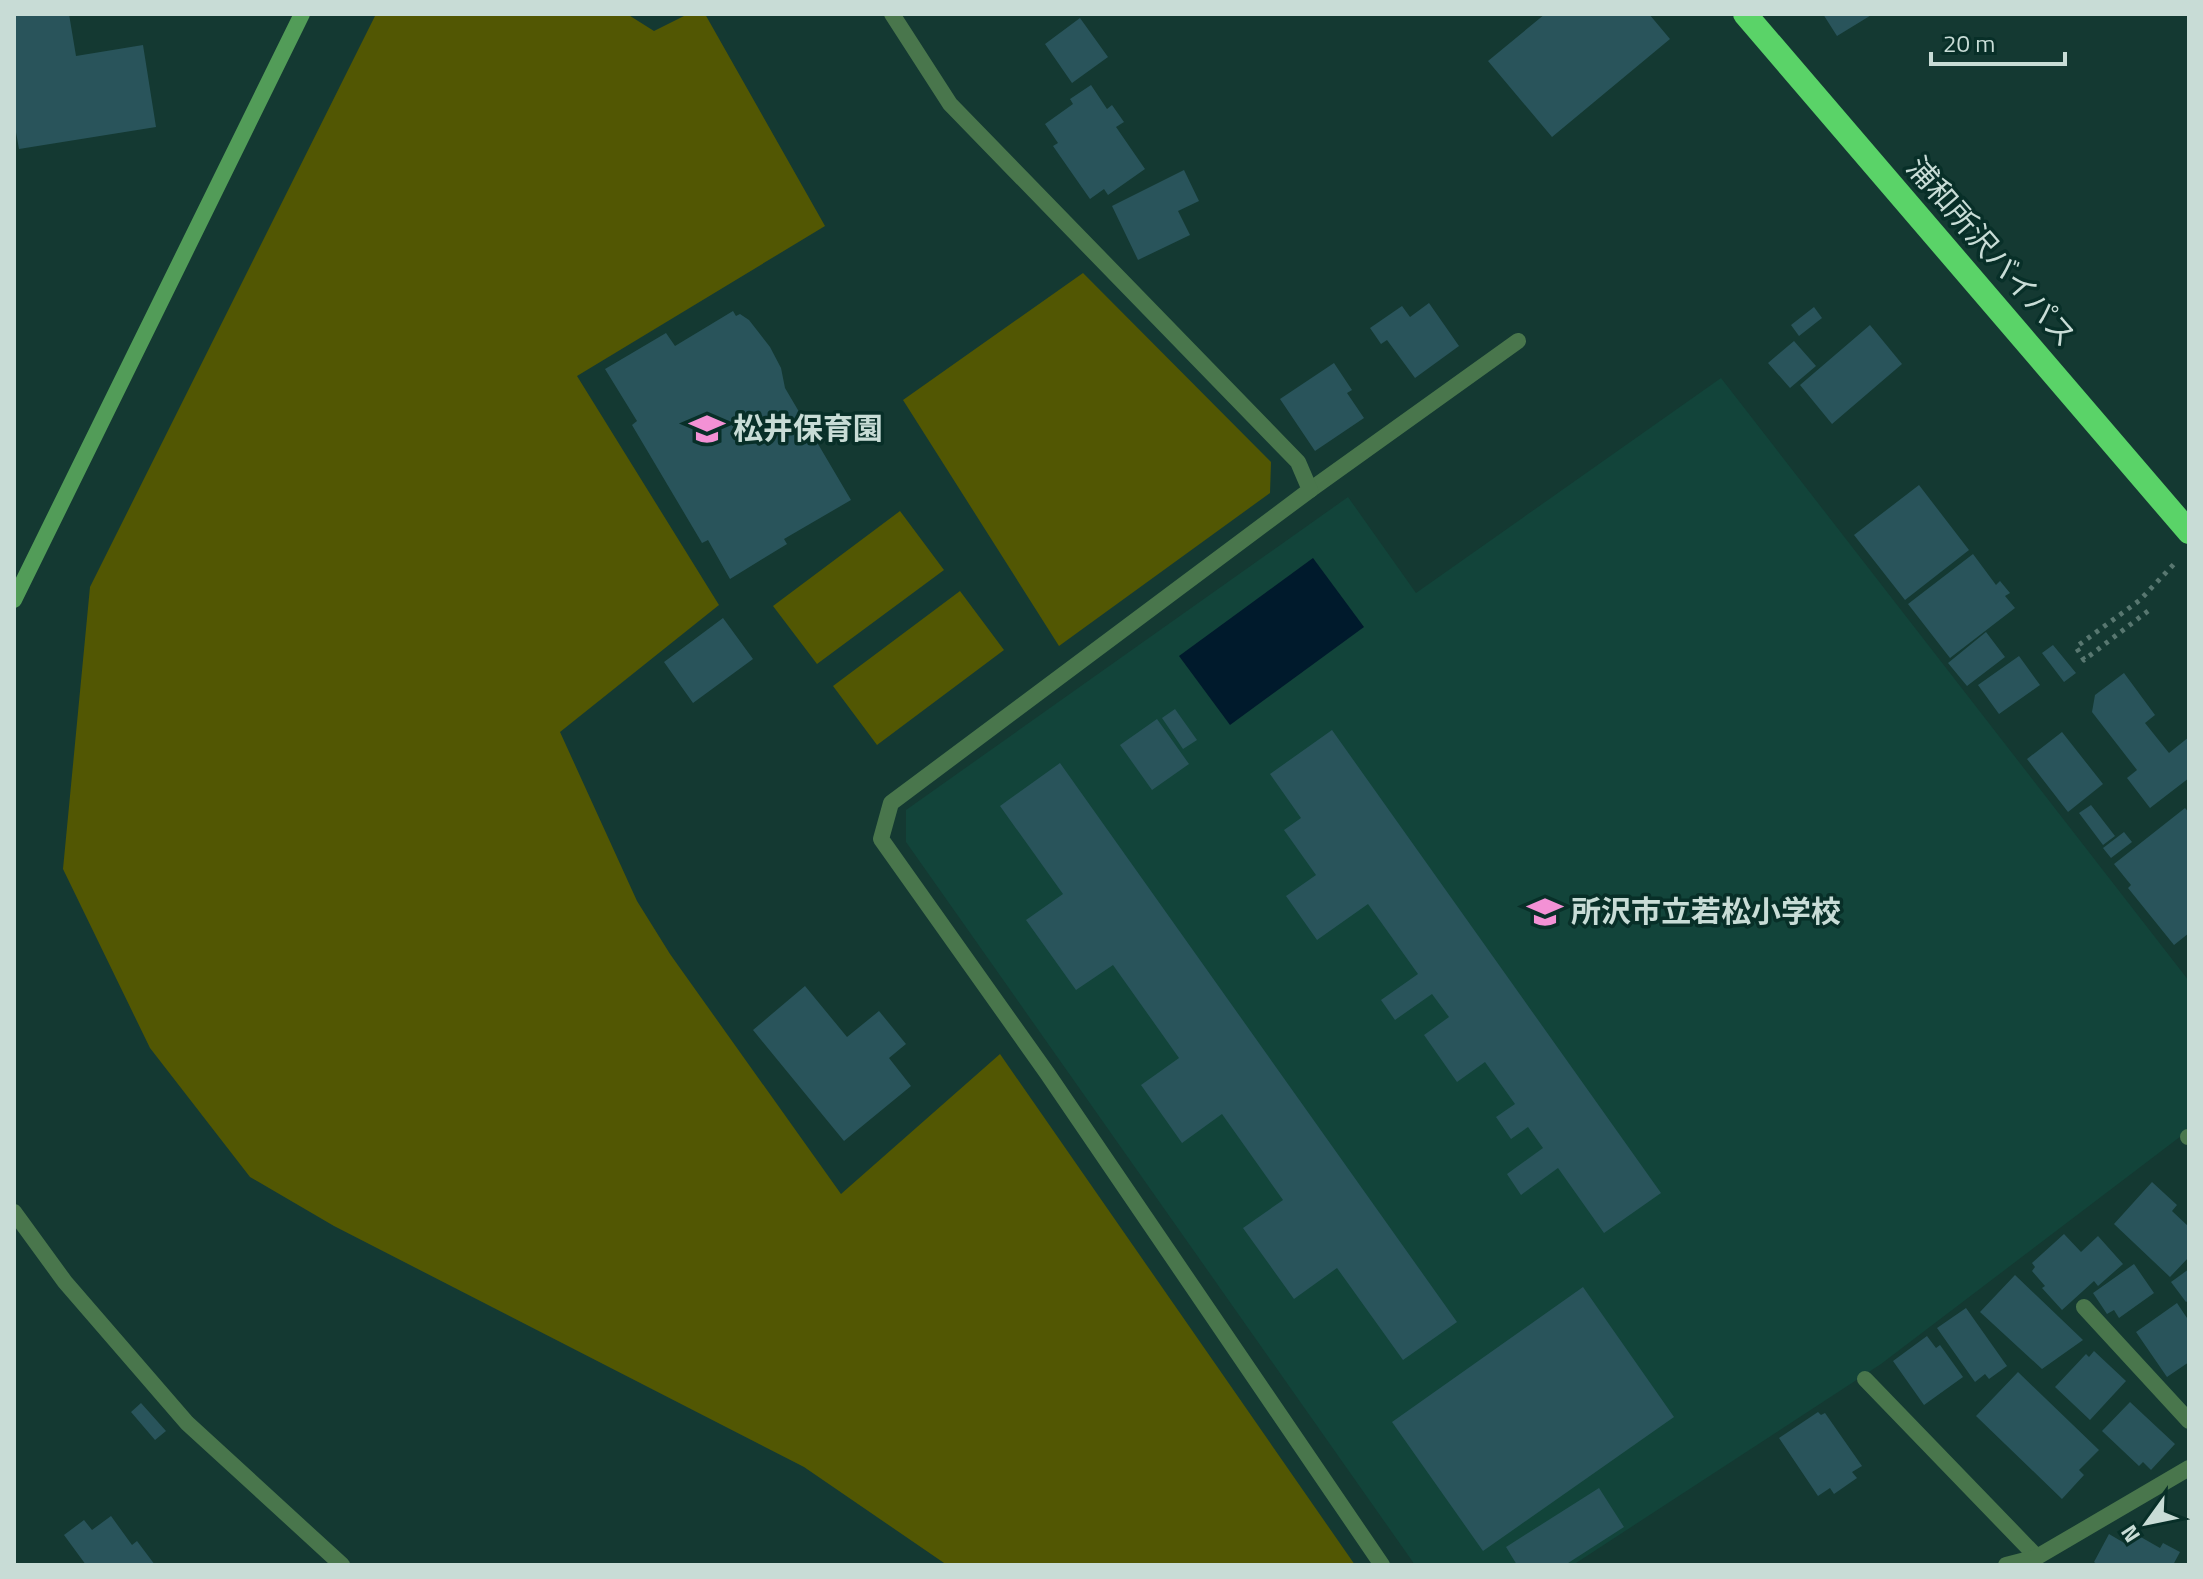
<svg xmlns="http://www.w3.org/2000/svg" width="2203" height="1579" font-family="'Titillium Web','Noto Sans JP',sans-serif">
  <rect width="100%" height="100%" fill="#143932"/>
  <!-- built -->
  <path fill="#12443a" d="M1721 378 2189 981V1130L1881 1364 1573 1565H1415L906 842V810L1348 497 1416 593Z"/>
  <!-- green -->
  <path fill="#525703" d="M376 14H627L654 31 688 14H705L825 226 577 376 719 605 560 732 637 901 670 954 841 1194 1000 1054 1355 1565H947L804 1467 334 1226 250 1177 150 1048 63 869 90 587Z
    M1083 273 1271 462 1270 493 1059 646 903 400Z
    M900 511 944 570 817 664 773 606Z
    M960 591 1004 650 877 745 833 686Z"/>
  <!-- water -->
  <path fill="#001a2c" d="M1313 558 1364 627 1230 725 1179 656Z"/>
  <!-- building -->
  <path fill="#29545b" d="M14 14H69L76 56 143 45 156 127 19 149 14 121Z
    M1545 14H1649L1670 39 1552 137 1488 61Z
    M1823 14H1873L1837 36Z
    M1080 18 1108 57 1072 83 1045 44Z
    M1091 85 1107 109 1112 105 1124 122 1116 127 1145 169 1108 195 1104 189 1090 199 1053 146 1058 143 1045 124 1073 104 1070 99Z
    M1184 170 1199 201 1178 211 1190 235 1138 260 1112 206Z
    M1429 303 1459 346 1415 378 1387 340 1381 344 1370 328 1402 306 1410 317Z
    M1814 307 1822 318 1799 336 1791 325Z
    M733 311 736 316 740 314 749 320 770 347 781 368 785 388 851 500 784 539 787 544 730 579 708 540 702 543 632 425 637 421 605 369 666 333 675 346Z
    M1870 325 1902 364 1832 424 1800 385Z
    M1794 341 1816 366 1790 388 1768 363Z
    M1334 363 1352 390 1347 393 1364 418 1315 451 1280 399Z
    M1919 485 1969 550 1905 600 1854 535Z
    M1973 554 1996 585 2000 581 2010 593 2005 596 2015 608 1950 658 1908 604Z
    M723 618 753 659 693 703 664 662Z
    M1986 632 2005 657 1967 686 1948 663Z
    M2053 645 2076 673 2064 682 2042 653Z
    M2019 656 2040 685 1999 714 1978 685Z
    M2124 673 2155 715 2145 723 2169 753 2189 737V778L2150 808 2127 778 2137 770 2092 712 2095 695Z
    M1175 709 1197 740 1183 749 1162 718Z
    M1157 719 1189 764 1152 790 1120 745Z
    M1332 730 1661 1193 1604 1233 1558 1168 1521 1195 1507 1174 1543 1148 1528 1127 1511 1139 1496 1117 1515 1104 1485 1062 1457 1082 1424 1035 1449 1017 1432 994 1395 1020 1381 1000 1418 974 1368 904 1317 940 1286 896 1316 875 1284 830 1301 818 1270 774Z
    M2062 732 2103 784 2068 812 2027 759Z
    M1060 763 1457 1322 1403 1360 1337 1268 1294 1299 1243 1228 1283 1200 1222 1114 1182 1143 1141 1085 1179 1058 1113 965 1076 990 1026 920 1063 894 1000 806Z
    M2091 805 2115 836 2103 845 2079 813Z
    M2185 808 2189 813V933L2174 945 2128 888 2131 885 2114 864Z
    M2124 832 2132 842 2111 858 2103 848Z
    M805 986 847 1037 879 1011 906 1044 889 1058 911 1086 844 1141 753 1030Z
    M2152 1182 2177 1205 2172 1211 2189 1227V1257L2170 1277 2114 1224Z
    M2064 1234 2081 1252 2098 1236 2123 1264 2098 1286 2094 1281 2062 1310 2042 1288 2045 1286 2032 1271 2035 1267 2032 1263Z
    M2134 1264 2154 1293 2119 1318 2114 1310 2107 1314 2093 1293Z
    M2189 1269V1300L2186 1302 2171 1282Z
    M2015 1275 2083 1340 2042 1369 1980 1312Z
    M1583 1287 1674 1417 1483 1551 1392 1422Z
    M2177 1303 2189 1321V1362L2167 1377 2136 1332Z
    M1966 1308 2007 1366 1989 1379 1985 1374 1975 1382 1937 1328Z
    M1927 1336 1936 1348 1940 1345 1963 1377 1924 1405 1893 1361Z
    M2094 1351 2126 1381 2090 1420 2055 1387 2086 1354 2089 1357Z
    M2018 1372 2099 1450 2079 1470 2084 1475 2062 1499 1976 1416Z
    M2130 1402 2175 1444 2151 1470 2143 1462 2139 1466 2102 1431Z
    M141 1403 166 1431 155 1440 131 1412Z
    M1818 1412 1821 1415 1825 1413 1862 1466 1852 1472 1857 1478 1834 1494 1830 1488 1818 1496 1779 1438Z
    M1599 1488 1624 1527 1565 1565H1517L1506 1547Z
    M111 1516 132 1545 137 1541 155 1565H86L64 1535 84 1520 92 1530Z
    M2132 1532 2160 1548 2163 1543 2180 1552 2173 1565H2098L2094 1562 2109 1534 2126 1544Z"/>
  <g fill="none" stroke-linecap="round" stroke-linejoin="round">
    <!-- path -->
    <path stroke="#587770" stroke-width="5" stroke-dasharray="4 6" stroke-linecap="butt" d="M2148 611 2084 660 2076 647 2140 600 2175 563"/>
    <!-- lane -->
    <path stroke="#49764c" stroke-width="16" d="M1310 490 1518 341
      M2188 1137H2189
      M2084 1307 2189 1421
      M1865 1379 2037 1557"/>
    <!-- street -->
    <path stroke="#49764c" stroke-width="16" d="M892 14 950 104 1298 462 1310 490 891 803 881 839 1047 1073 1382 1565
      M14 1212 65 1282 187 1423 342 1565
      M2006 1565 2037 1557 2189 1468"/>
    <!-- secondary -->
    <path stroke="#529c58" stroke-width="16" d="M14 600 302 14"/>
    <!-- highway -->
    <path stroke="#5ad368" stroke-width="24" d="M1745 14 2189 532"/>
  </g>
  <!-- icons -->
  <defs>
    <g id="school-bare" transform="scale(2.76)"><path d="M0-5L7-2L0 1L-7-2ZM-4 1L0 2.5L4 1V4Q0 6-4 4Z" fill="#f391d5" stroke="#082f28" stroke-width="2.5" paint-order="stroke"/></g>
  </defs>
  <g fill-rule="evenodd">
    <use href="#school-bare" x="707" y="429"/>
    <use href="#school-bare" x="1545" y="912"/>
  </g>
  <g text-anchor="middle" stroke-width="7" stroke-linejoin="round" paint-order="stroke">
    <!-- street labels -->
    <g font-size="30" fill="#c8dcd6" stroke="#082f28">
      <text transform="translate(1991 252) rotate(49)" y="10">浦和所沢バイパス</text>
    </g>
    <!-- poi labels -->
    <g font-size="30" font-weight="bold" fill="#c8dcd6" stroke="#082f28" text-anchor="start">
      <text x="733" y="439">松井保育園</text>
      <text x="1571" y="922">所沢市立若松小学校</text>
    </g>
  </g>
  <!-- border -->
  <rect width="2203" height="1579" fill="none" stroke="#c8dcd6" stroke-width="32"/>
  <!-- north arrow -->
  <g transform="translate(2147 1523) rotate(237)" stroke="#082f28" stroke-width="6" paint-order="stroke">
  <path d="M0-6L14 30L0 20L-14 30Z" fill="#c8dcd6"/>
  <text y="-12" font-size="22" font-weight="bold" text-anchor="middle" fill="#c8dcd6">N</text>
  </g>
  <!-- scale -->
  <path d="M1931 52v12h134v-12" fill="none" stroke="#c8dcd6" stroke-width="4"/>
  <text x="1943" y="52" font-size="24" fill="#c8dcd6" stroke="#082f28" stroke-width="6" paint-order="stroke">20 m</text>
</svg>
